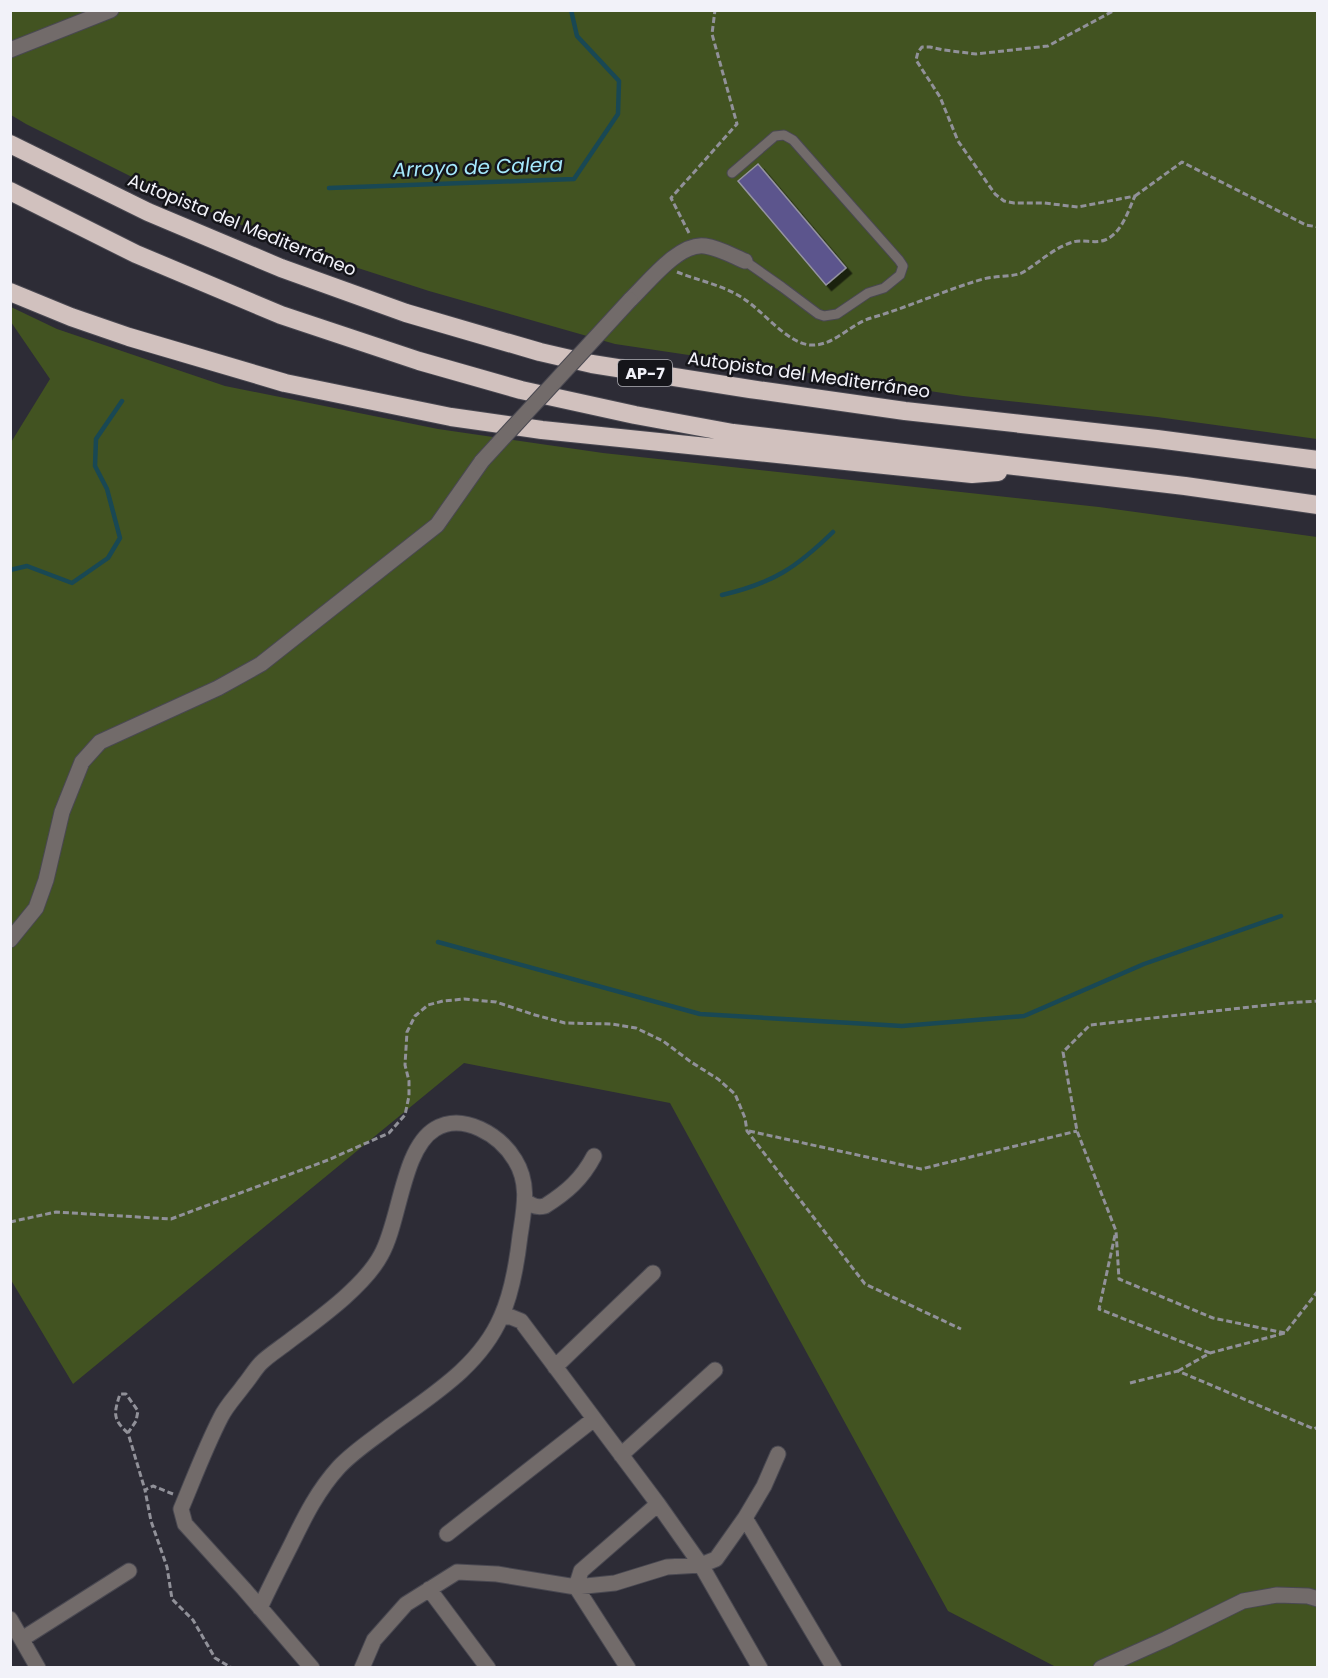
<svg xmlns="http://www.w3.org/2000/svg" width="1328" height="1678" font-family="Poppins,sans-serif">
  <defs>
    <filter id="shadow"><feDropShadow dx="5.5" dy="5.5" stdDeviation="0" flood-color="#0009"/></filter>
  </defs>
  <rect width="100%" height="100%" fill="#2d2c36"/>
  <!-- green -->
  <path fill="#425321" d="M10 11H1317V439L1157 417 963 396 615 344 429 291 293 247 156 189 26 124 11 115Z
    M11 307 57 329 225 386 438 429 603 453 1099 507 1317 537V1667H1056L948 1611 670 1103 464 1063 73 1384 11 1280 10 444 50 379 11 322Z"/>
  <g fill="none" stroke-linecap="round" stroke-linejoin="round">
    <!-- stream -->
    <path stroke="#194854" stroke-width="4.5" d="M329 188 574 179 618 114 619 81 577 36 571 10
      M10 570 27 566 72 583 108 558 120 538 107 489 95 466 96 439 122 401
      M722 595C773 583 796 568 833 532
      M438 942 700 1014 902 1026 1024 1016 1144 964 1281 916"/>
  </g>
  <!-- building -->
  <path fill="#5b548d" stroke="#9594a1" stroke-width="1.5" filter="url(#shadow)" d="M758 164 846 268 826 285 738 181Z"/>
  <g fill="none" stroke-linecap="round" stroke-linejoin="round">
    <!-- lane casing -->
    <g stroke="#494851" stroke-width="11">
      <path id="lane" d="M732 173 775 136 784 135 793 140 899 260 903 266 900 275 884 288 868 293 837 314 824 316 818 314 782 287 745 261"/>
    </g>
    <!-- street casing -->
    <g stroke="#494851" stroke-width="17">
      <path id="street" d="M10 50 111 10
        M630 300C648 283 679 242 705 246 719 248 733 256 745 261
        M10 940 36 908 46 880 62 812 82 762 100 742 218 688 261 664 437 525 482 461
        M525 1200C531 1206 537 1208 545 1206 567 1192 582 1179 594 1156
        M501 1317H511L521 1321 658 1504 701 1565 760 1668
        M555 1367 653 1273
        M621 1455 715 1370
        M745 1518 834 1668
        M447 1534 594 1419
        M429 1589 488 1668
        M260 1608C270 1586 281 1565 292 1543 305 1516 318 1490 339 1467 354 1451 373 1439 391 1425 432 1395 480 1366 501 1317 512 1293 517 1262 520 1236 524 1209 530 1184 515 1160 500 1135 463 1112 435 1129 402 1149 400 1222 381 1255 364 1287 317 1320 288 1342 279 1349 269 1355 261 1363 255 1369 250 1378 244 1385 237 1395 227 1405 221 1417 206 1446 194 1478 181 1509L185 1524 244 1589 312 1668
        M10 1619 38 1668
        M22 1639 129 1571
        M362 1668 374 1640 406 1604 457 1572 497 1574 576 1587 615 1583 667 1567 701 1565 716 1559 745 1518 764 1486 778 1454
        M628 1668 576 1587 581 1571 658 1504
        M1101 1668 1166 1639 1243 1601 1277 1595 1308 1596 1318 1599"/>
    </g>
    <!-- highway casing -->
    <g stroke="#494851" stroke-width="20">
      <path id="highway" d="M10 144 148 212 281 268 406 313 540 352 592 364 750 389 905 411 1157 439 1318 460
        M10 191 136 254 281 315 419 361 521 390 635 415 733 433 1185 486 1318 505
        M10 292 71 317 129 337 285 383 451 417 542 430 972 474 998 472"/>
    </g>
    <!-- path -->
    <path stroke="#919199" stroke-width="3" stroke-dasharray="6 3" stroke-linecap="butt" d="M1135 196 1182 162 1306 225 1318 227
      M689 233 671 198 737 124 712 34 715 10
      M677 272C699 281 724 285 744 299 763 311 787 343 810 345 833 347 850 324 871 318 909 307 945 290 983 279 995 276 1007 277 1019 274 1023 273 1027 270 1031 267 1044 258 1058 246 1073 242 1083 239 1095 244 1105 240 1122 233 1128 211 1135 196L1078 207 1044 203H1014L1004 201 995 194 958 141 940 97 916 60 918 52 922 47H930L944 50 976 54 1048 46 1115 10
      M749 1131 921 1169 1077 1131
      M10 1222 56 1212 171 1219 328 1160 389 1133 405 1115 409 1096V1081L405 1065 407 1032 415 1016 428 1005 443 1001 464 999 496 1002 535 1015 565 1023 612 1024 636 1028 663 1041 691 1062 718 1079 735 1094 745 1118 747 1131 865 1284 961 1329
      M1115 1235 1099 1309 1210 1353
      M1285 1333 1213 1318 1119 1279 1116 1231 1077 1131 1063 1052 1090 1025 1286 1003 1318 1001
      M1178 1371 1210 1353 1285 1333 1318 1291
      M1130 1383 1178 1371 1314 1429 1318 1427
      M128 1433C112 1419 114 1413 120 1394H126L138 1411 136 1421 128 1433 145 1490
      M173 1494 153 1486 145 1490 151 1521 167 1567 172 1599 193 1620 215 1658 232 1668"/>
    <!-- lane -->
    <use href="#lane" stroke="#726b6a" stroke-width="9"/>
    <!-- street -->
    <use href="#street" stroke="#726b6a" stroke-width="15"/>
    <!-- highway -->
    <use href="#highway" stroke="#d1c1be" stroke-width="18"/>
    <!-- street-bridge casing -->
    <g stroke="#494851" stroke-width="17" stroke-linecap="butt">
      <path id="street-bridge" d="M482 461 630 300"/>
    </g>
    <!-- street-bridge -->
    <use href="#street-bridge" stroke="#726b6a" stroke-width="15"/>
  </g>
  <g text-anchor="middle" stroke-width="5" stroke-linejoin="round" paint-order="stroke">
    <!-- shield labels -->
    <rect fill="#15151a" stroke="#b0b0b6" stroke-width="1.5" x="618" y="360" width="54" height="26" rx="4.5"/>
    <g font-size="16" font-weight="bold" fill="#f2f2f9">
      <text x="645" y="379">AP-7</text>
    </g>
    <!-- street labels -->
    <g font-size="18" fill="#f2f2f9" stroke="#15151a">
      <text transform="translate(242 225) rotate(22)" y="6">Autopista del Mediterráneo</text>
      <text transform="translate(809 375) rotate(8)" y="6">Autopista del Mediterráneo</text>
    </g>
    <!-- water labels -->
    <g font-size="20" font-style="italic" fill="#a5e9fc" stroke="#15151a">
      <text transform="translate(478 167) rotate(-2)" y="7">Arroyo de Calera</text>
    </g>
  </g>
  <!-- border -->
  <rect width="1328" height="1678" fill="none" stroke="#f2f2f9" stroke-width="24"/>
</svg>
